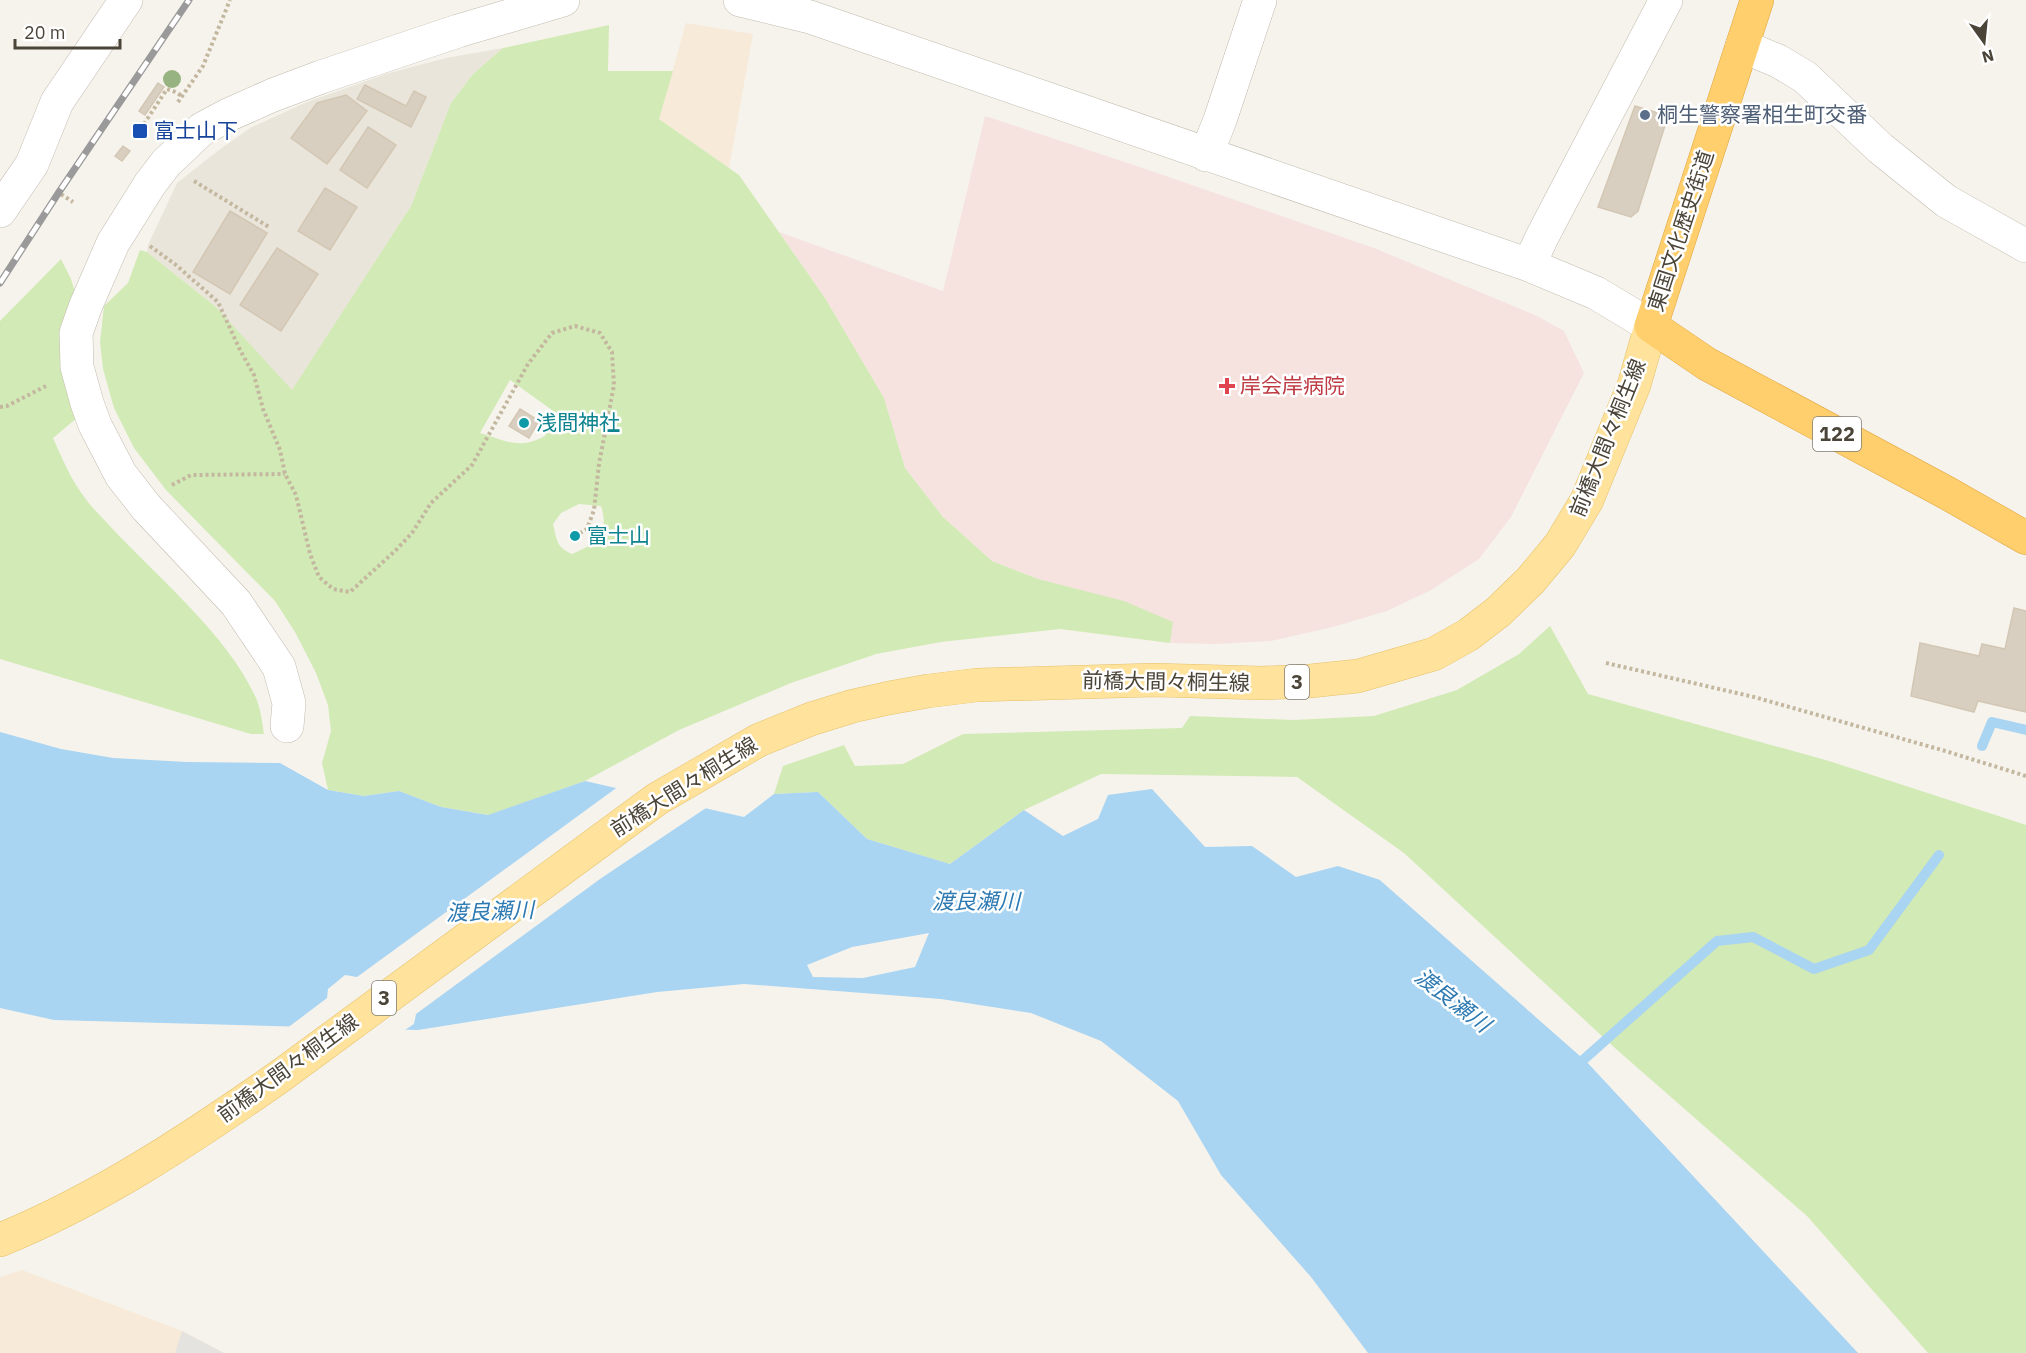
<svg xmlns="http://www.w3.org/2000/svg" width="2026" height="1353" font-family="'IBM Plex Sans','Noto Sans JP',sans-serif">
  <rect width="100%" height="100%" fill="#f6f3ec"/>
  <!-- residential -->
  <path fill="#eae5da" d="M503 48 473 74 451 103 411 206 292 391 216 307 147 252 148 245 177 183 215 153 250 128 307 102 389 73 446 58Z"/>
  <!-- commercial -->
  <path fill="#f7ead8" d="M686 23 753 34 729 168 659 119Z
    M22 1270 182 1331 224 1353H0V1277Z"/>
  <!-- medical -->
  <path fill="#f6e3e0" d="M985 116 1134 165 1374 248 1535 315 1564 331 1584 373 1511 517 1479 559 1431 590 1387 611 1333 627 1271 641 1215 644 1170 643 1172 622 1038 579 992 561 943 517 905 468 884 398 825 298 779 232 943 291Z"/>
  <!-- green -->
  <path fill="#d2eab5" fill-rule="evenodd" d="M609 25 608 71H673L659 119 739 175 825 298 884 398 905 468 943 517 992 561 1038 579 1124 601 1173 622 1170 643 1060 629 941 642 876 654 791 683 679 730 585 781 489 815 441 807 399 791 364 796 328 790 322 763 331 731 328 705 316 673 295 632 275 601 166 490 134 448 114 408 103 369 100 342 104 306 128 283 140 250 147 252 216 307 292 390 411 206 451 103 473 74 503 48ZM510 380 552 410 545 436C518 450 507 441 480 433ZM579 504 601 506C610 534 596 544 572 554 556 547 557 540 553 524L561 513Z
    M61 259 71 279 76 296 96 402 53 438C62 458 71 480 85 498 92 508 101 516 109 525 156 576 228 635 256 698 261 710 262 722 264 734H251L0 659V321Z
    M1550 626 1588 694 1829 761 2026 825V1353H1928L1807 1216 1616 1049 1404 853 1297 777 1101 774 1024 810 950 864 867 839 818 792 774 794 783 766 844 745 855 766 903 764 963 734 1182 728 1190 716 1294 720 1374 716 1457 690 1519 654Z"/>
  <!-- parking -->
  <path fill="#e5e3e0" d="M182 1331 224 1353H175Z"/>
  <!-- water -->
  <path fill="#a9d4f2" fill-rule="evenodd" d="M0 732 61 749 113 758 187 762 280 763 328 790 364 796 399 791 441 807 488 815 585 781 744 817 774 794 818 792 867 839 950 864 1024 810 1063 836 1098 819 1108 795 1152 789 1205 847 1252 846 1296 877 1338 866 1380 880 1587 1062 1858 1353H1368L1311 1277 1221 1175 1178 1101 1101 1041 1031 1013 941 999 744 984 657 992 418 1030 54 1020 0 1008ZM929 933 915 967 863 978 813 977 807 965 852 947Z"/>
  <!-- pier -->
  <path fill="#f6f3ec" d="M619 786 709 806 600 879 416 1014 414 1024 402 1032 286 1029 327 998 328 989 345 975 357 977Z
    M1382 877 1589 1060 1839 1328 1841 1334 1587 1062 1380 880Z"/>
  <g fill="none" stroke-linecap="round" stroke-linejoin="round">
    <!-- stream -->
    <path stroke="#a9d4f2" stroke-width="10" d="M1982 746 1992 722 2026 730
      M1573 1069 1717 941 1753 937 1814 969 1869 950 1939 855"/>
  </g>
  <!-- building -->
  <path fill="#d8cfc1" stroke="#d3c7b4" stroke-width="1.5" d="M158 83 164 87 145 115 139 111Z
    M365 85 406 106 414 91 426 97 411 127 357 99Z
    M346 95 367 111 327 164 291 138 317 103Z
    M1635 106 1668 116 1638 211 1631 217 1598 207Z
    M368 127 396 145 367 188 340 170Z
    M123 146 130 151 122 161 115 156Z
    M325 188 357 207 330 250 298 231Z
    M230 211 267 233 230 294 193 272Z
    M277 248 318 274 281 331 240 305Z
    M520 409 539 421 529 438 509 426Z
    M2014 608 2026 611V712L1978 701 1974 712 1911 696 1920 643 1979 656 1982 644 2005 649Z"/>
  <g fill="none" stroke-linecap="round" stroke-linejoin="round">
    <!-- minor casing -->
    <g stroke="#c2bbae" stroke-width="34">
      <path id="minor" d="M740 0 810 17 1529 265 1596 293 1651 326
        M1742 46 1778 61 1805 77 1880 148 1946 201 2026 246
        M1206 155 1220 120 1260 0
        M0 211 32 164 57 102 126 0
        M1529 265 1542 237 1666 0
        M287 726 289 703 279 667 236 603 146 507 121 475 95 425 87 403 77 367 76 333 86 305 113 243 150 184 166 163 202 129 228 115 273 95 321 77 458 31 563 0"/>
    </g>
    <!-- major casing -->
    <g stroke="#e6c16a" stroke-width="34">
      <path id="major" d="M0 1240C100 1199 190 1139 279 1077L657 799 759 740 811 719 853 706 889 698 928 691 977 685 1154 680 1262 683 1310 681 1358 676 1434 654 1468 635 1498 612 1530 581 1560 545 1587 500 1634 385 1651 326"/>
    </g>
    <!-- highway casing -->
    <g stroke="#e0a43c" stroke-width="34">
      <path id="highway" d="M1757 0 1651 326 1707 364 1947 493 2026 538"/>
    </g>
    <!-- path -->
    <path stroke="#c4b79f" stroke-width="4" stroke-dasharray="3 3" stroke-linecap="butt" d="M178 102 203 66 230 0
      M144 124 167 89 173 91 182 96
      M194 181 269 227
      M56 191 73 202
      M150 246 176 265 218 302 240 350 254 375 263 409 280 450 285 474 296 495 310 554 319 577 333 589 350 592 395 551 412 533 431 503 472 465 528 364 552 333 575 326 600 333 612 352 614 385 599 464 594 510 587 529 575 536
      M0 407 7 406 46 386
      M172 485 191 475 285 474
      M1606 663 1754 697 1942 750 2026 776"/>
    <!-- minor -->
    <use href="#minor" stroke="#fff" stroke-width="33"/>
    <!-- major -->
    <use href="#major" stroke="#ffe39c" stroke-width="33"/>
    <!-- highway -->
    <use href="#highway" stroke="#ffcf6e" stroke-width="33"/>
    <!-- rail casing -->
    <g stroke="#9a9a9a" stroke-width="7">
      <path id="rail" d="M0 283 59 192 189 0"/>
    </g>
    <!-- rail -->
    <use href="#rail" stroke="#fff" stroke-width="4.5" stroke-dasharray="14" stroke-linecap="butt"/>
  </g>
  <!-- trees -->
  <circle fill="#97b381" cx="172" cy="79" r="9"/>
  <!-- markers -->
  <circle fill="#5c6f8a" stroke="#fff" stroke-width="2" cx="1645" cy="115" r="6"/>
  <rect fill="#1a4fb4" stroke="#fff" stroke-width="2" x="132" y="123" width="16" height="16" rx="3"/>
  <path fill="#e0444e" stroke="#fff" stroke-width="2" d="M1224 377h6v6h6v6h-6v6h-6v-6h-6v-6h6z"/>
  <g fill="#0f9aa8" stroke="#fff" stroke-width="2">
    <circle cx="524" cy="423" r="6"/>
    <circle cx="575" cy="536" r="6"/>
  </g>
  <g text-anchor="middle" stroke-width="5" stroke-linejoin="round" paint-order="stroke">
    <!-- shield labels -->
    <g fill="#fff" stroke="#817c74" stroke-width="1.5">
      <rect x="1813" y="417" width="48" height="34" rx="4.5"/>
      <rect x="1285" y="665" width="24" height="34" rx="4.5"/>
      <rect x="372" y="981" width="24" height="34" rx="4.5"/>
    </g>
    <g font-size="20" font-weight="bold" fill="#4b4439">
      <text x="1837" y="441">122</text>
      <text x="1297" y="689">3</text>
      <text x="384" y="1005">3</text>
    </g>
    <!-- service labels -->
    <g font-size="21" fill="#4e5e75" stroke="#fff" text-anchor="start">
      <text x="1657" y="122">桐生警察署相生町交番</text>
    </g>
    <!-- transit labels -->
    <g font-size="21" fill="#164399" stroke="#fff" text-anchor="start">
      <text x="154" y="138">富士山下</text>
    </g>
    <!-- street labels -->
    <g font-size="21" fill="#4b4439" stroke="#fff">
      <text transform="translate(1681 231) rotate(-72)" y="7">東国文化歴史街道</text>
      <text transform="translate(1608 438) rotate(-68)" y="7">前橋大間々桐生線</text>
      <text transform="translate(1166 682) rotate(1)" y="7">前橋大間々桐生線</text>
      <text transform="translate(684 787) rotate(-32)" y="7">前橋大間々桐生線</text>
      <text transform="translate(288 1068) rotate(-36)" y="7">前橋大間々桐生線</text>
    </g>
    <!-- health labels -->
    <g font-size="21" fill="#be3a42" stroke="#fff" text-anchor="start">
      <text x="1240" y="393">岸会岸病院</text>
    </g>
    <!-- culture labels -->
    <g font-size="21" fill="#0d838f" stroke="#fff" text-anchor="start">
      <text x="536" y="430">浅間神社</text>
      <text x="587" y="543">富士山</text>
    </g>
    <!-- water labels -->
    <g font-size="22" font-style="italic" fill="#2e7ab2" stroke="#fff">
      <text x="976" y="909">渡良瀬川</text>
      <text transform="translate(490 911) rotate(-2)" y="8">渡良瀬川</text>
      <text transform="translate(1453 1000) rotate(38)" y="8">渡良瀬川</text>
    </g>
  </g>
  <!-- north arrow -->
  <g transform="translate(1984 42) rotate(165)" stroke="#ffffff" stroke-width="4.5" paint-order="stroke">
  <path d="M0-4.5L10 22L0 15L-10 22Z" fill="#4b4439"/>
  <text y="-9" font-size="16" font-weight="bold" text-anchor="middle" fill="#4b4439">N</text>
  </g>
  <!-- scale -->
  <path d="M15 39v9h105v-9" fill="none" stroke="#4b4439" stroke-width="3"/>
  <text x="24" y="39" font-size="18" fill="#4b4439" stroke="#ffffff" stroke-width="4.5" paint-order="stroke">20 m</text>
</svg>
